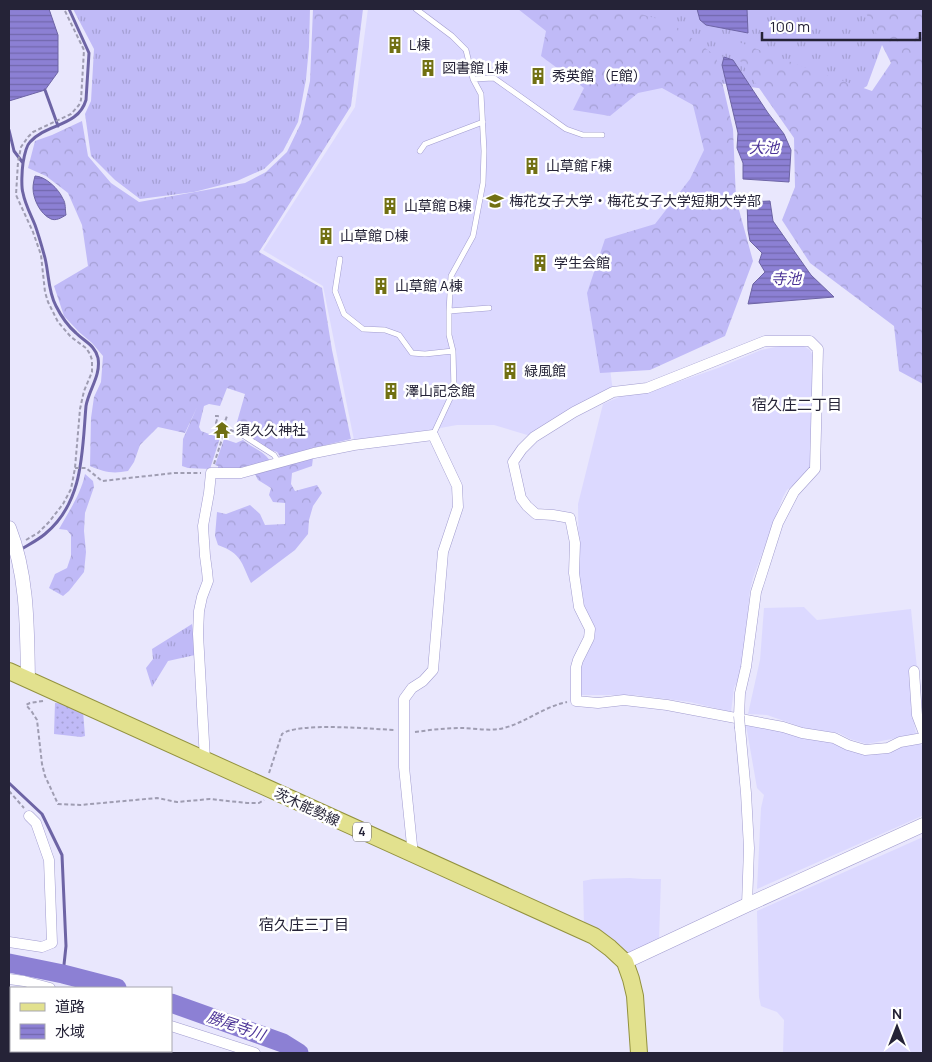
<svg xmlns="http://www.w3.org/2000/svg" width="932" height="1062" font-family="Manrope,'Noto Sans JP',sans-serif">
  <defs>
    <pattern id="grass-tufts" width="24" height="20" patternUnits="userSpaceOnUse" patternTransform="scale(1.25)"><rect width="24" height="20" fill="#c0baf7"/><path d="M3 7l-1-3M5 7V3M7 7l1-3M15 17l-1-3M17 17v-4M19 17l1-3" fill="none" stroke="#a5a0d4"/></pattern>
    <pattern id="forest-crowns" width="20" height="18" patternUnits="userSpaceOnUse" patternTransform="scale(1.25)"><rect width="20" height="18" fill="#c0baf7"/><path d="M2 6a3 3 0 1 1 6 0M12 15a3 3 0 1 1 6 0" fill="none" stroke="#a5a0d4"/></pattern>
    <pattern id="park-dots" width="8" height="8" patternUnits="userSpaceOnUse" patternTransform="scale(1.25)"><rect width="8" height="8" fill="#c0baf7"/><path d="M2 2h.1M6 6h.1" fill="none" stroke="#a5a0d4" stroke-width="1.8" stroke-linecap="round"/></pattern>
    <pattern id="water-rules" width="6" height="5" patternUnits="userSpaceOnUse" patternTransform="scale(1.25)"><rect width="6" height="5" fill="#8c80d4"/><path d="M0 2.5h6" fill="none" stroke="#7268ad"/></pattern>
  </defs>
  <rect width="100%" height="100%" fill="#e9e7fd"/>
  <!-- built -->
  <path fill="#dcd9ff" d="M368 9H523L691 90 710 152 680 249 599 282 613 392 534 437 494 425H457L429 430 354 440 323 286 263 250 355 107Z
    M785 345H802L810 350 813 356 811 464 809 471 804 477 787 490 783 497 753 578 750 590 744 657 739 678 734 688 731 712 690 702 635 695H580L579 667 595 638V633L593 625 584 605 579 574 578 504 603 404 619 397 652 391 718 368 761 350Z
    M804 607 817 620 911 609 917 668 912 691V711L916 734 867 744 850 739 839 733 807 729 767 715 748 714 760 660 764 608Z
    M753 723 825 739 854 751 920 743 923 747 922 816 757 889 761 808 764 795 757 788 746 725Z
    M923 837V1053H783L784 1020 777 1012 761 1006 759 997 757 911Z
    M630 878 642 879H661L659 940 630 952 623 953 584 926 583 881 593 879Z"/>
  <!-- grass -->
  <path fill="url(#grass-tufts)" d="M73 9H310L309 47 306 79 298 122 283 151 264 169 237 181 194 192 140 199 115 180 91 156 85 114 91 101 94 49Z
    M606 9H882L886 34 867 86 846 99 694 80Z
    M192 624 195 655 168 661 152 687 146 668 153 659 152 649Z"/>
  <!-- forest -->
  <path fill="url(#forest-crowns)" d="M313 9H363L351 106 259 252 322 288 332 350 351 439 313 448 281 458 277 452 268 449 246 433 245 422H237L245 394 227 388 220 406 209 404 204 406 199 427 201 431 220 438 210 469 188 468 182 466 183 439 197 407 185 433 158 427 140 445 134 462 128 471C112 474 104 472 90 466L91 418 94 397 101 382 103 356 92 343 79 332 64 316 54 286 88 266 82 225 68 193 46 176 28 168 35 141 52 135 82 121 88 156 111 183 139 202 245 183 266 172 287 152 301 123 310 81Z
    M518 9H629L631 11 671 23 716 56 733 129 736 199 753 261 725 336 650 370 600 373 587 293 605 239 655 224 690 179 704 150 693 105 662 88 638 93 610 116 573 110 584 88 541 56 546 31Z
    M864 9H923V384L899 371 894 326 810 263 782 220 795 187 794 138 736 55V41L812 70 872 91 891 63Z
    M224 439 236 443 243 440C252 448 264 451 270 461L240 468H218V466L215 465Z
    M313 458 312 466 292 473 291 484 295 491 317 485 322 493 313 506 309 520 308 534 295 550 251 583C241 562 242 554 218 545L215 536 217 512 226 514 250 505 260 514 265 525 285 524V503L273 502 269 495 271 488 258 480 255 474Z
    M85 474 93 481 94 487 85 513 84 531 86 552 84 572 69 591 63 596 49 588 55 574 67 568 71 556V535L67 530 59 529C69 511 81 494 85 474Z"/>
  <!-- park -->
  <path fill="url(#park-dots)" d="M55 703 68 704 83 711 85 736 81 737 54 734Z"/>
  <!-- water -->
  <path fill="url(#water-rules)" stroke="#6d64a5" d="M9 9H49L58 35V72L45 90 9 101Z
    M697 9H747L748 33 706 25 700 20Z
    M724 57 733 60 768 113 784 134 791 150 789 182 743 179V163L737 148 738 133 722 65Z
    M35 176C45 176 59 189 63 199 66 203 65 210 66 215 61 218 56 221 51 219 40 214 33 199 33 188 33 184 34 180 35 176Z
    M770 201 773 221 811 275 834 297 748 304 753 284 765 272 759 262 762 253 750 241 748 230 747 202Z"/>
  <g fill="none" stroke-linecap="round" stroke-linejoin="round">
    <!-- stream -->
    <path stroke="#6d64a5" stroke-width="3" d="M45 90 58 126
      M9 130 14 151 23 163
      M20 550C28 545 38 540 45 534 84 502 82 451 86 406 89 389 101 376 98 358 95 345 85 342 76 333 68 326 61 316 56 306 48 292 49 274 45 258 42 247 39 236 35 225 31 215 25 204 23 193 21 187 22 170 23 163 24 157 26 146 30 142 47 123 78 127 86 100L89 53 69 9
      M9 783 42 814 62 855 66 946 63 974"/>
    <!-- river -->
    <path stroke="#8c80d4" stroke-width="19" d="M9 963 63 974 117 988
      M171 1003 283 1043 299 1053"/>
    <!-- lane casing -->
    <g stroke="#a19ccf" stroke-width="6">
      <path id="lane" d="M416 9 452 36 466 50 473 79 481 94 484 151 483 183 473 236 451 276 449 311V335L453 351 454 390 433 435
        M473 79 494 78 566 129 583 135H602
        M420 151 425 144 483 122
        M340 259 335 291 344 314 363 329 385 330 399 335 412 353 425 354 453 351
        M449 311 489 308
        M244 436 274 455 279 463"/>
    </g>
    <!-- street casing -->
    <g stroke="#a19ccf" stroke-width="11">
      <path id="street" d="M914 671 917 715 923 731
        M739 716 740 693 746 667 756 592 778 523 794 492 815 469 818 349 810 341H765L647 388 613 392 574 412 534 437 522 449 513 462 521 498 527 506 536 514 553 515 570 518 575 543 574 573 579 607 590 629 589 638 578 660 576 667V701L598 703 624 700 667 705 783 727 802 733 834 738 848 745 865 750 888 748 900 742 923 738
        M740 728 746 793 749 848 747 905
        M205 760 198 634 199 611 202 597 208 581 207 571 205 556 203 526 209 493 211 473H241L314 453 354 445 433 435 457 486 458 507 443 552 433 670 423 681 412 688 404 699V767L413 855
        M9 942 42 947 52 943 49 860 36 823 29 816
        M9 979 24 981 50 988
        M171 1026 255 1053"/>
    </g>
    <!-- secondary casing -->
    <g stroke="#a19ccf" stroke-width="15">
      <path id="secondary" d="M9 528C28 576 27 629 28 680
        M625 962 747 905 923 825"/>
    </g>
    <!-- primary casing -->
    <g stroke="#93923f" stroke-width="18">
      <path id="primary" d="M9 671 594 936 610 948 625 962 631 979 635 996 639 1053"/>
    </g>
    <!-- path -->
    <path stroke="#9f9db2" stroke-width="2" stroke-dasharray="4 2.5" stroke-linecap="butt" d="M215 416H218L216 423 237 433
      M214 464 223 436V427L227 416
      M75 468H86L102 481 174 473H201
      M26 540 38 533 49 522 63 504 71 489 75 468 80 409 84 391 92 372V360L90 354 86 348 71 337 58 322 48 302 45 292 41 255 33 232 16 195 18 162 21 147 28 137 33 132 71 114 79 105 81 100 84 50 64 9
      M43 701 30 703 26 705 32 712 37 720 42 764 45 776 58 804 80 805 157 798 177 802 210 799 247 803H259L264 800
      M415 732C430 730 445 728 461 728 473 728 487 731 499 729 523 725 542 707 567 702
      M269 773 282 734C297 722 373 729 395 730
      M9 791 24 808
      M121 1053V1051"/>
    <!-- lane -->
    <use href="#lane" stroke="#fff" stroke-width="5"/>
    <!-- street -->
    <use href="#street" stroke="#fff" stroke-width="10"/>
    <!-- secondary -->
    <use href="#secondary" stroke="#fff" stroke-width="14"/>
    <!-- primary -->
    <use href="#primary" stroke="#e2e18e" stroke-width="16"/>
    <!-- street-bridge casing -->
    <g stroke="#a19ccf" stroke-width="11" stroke-linecap="butt">
      <path id="street-bridge" d="M739 716 740 728"/>
    </g>
    <!-- street-bridge -->
    <use href="#street-bridge" stroke="#fff" stroke-width="10"/>
  </g>
  <!-- icons -->
  <defs>
    <g id="building-bare" transform="scale(1.35)"><path d="M-4-6H4V6H1V3H-1V6H-4ZM-2.5-4.3h1.7v1.8h-1.7ZM.8-4.3h1.7v1.8H.8ZM-2.5-1h1.7V.8h-1.7ZM.8-1h1.7V.8H.8Z" fill="#717013" stroke="#fff" stroke-width="2.5" paint-order="stroke"/></g>
    <g id="university-bare" transform="scale(1.35)"><path d="M0-5L7-2L0 1L-7-2ZM-4 1L0 2.5L4 1V4Q0 6-4 4Z" fill="#717013" stroke="#fff" stroke-width="2.5" paint-order="stroke"/></g>
    <g id="temple-bare" transform="scale(1.35)"><path d="M0-6L5-2H3V0L6.5 2.5H4V6H1.5V3h-3V6H-4V2.5H-6.5L-3 0V-2H-5Z" fill="#717013" stroke="#fff" stroke-width="2.5" paint-order="stroke"/></g>
  </defs>
  <g fill-rule="evenodd">
    <use href="#building-bare" x="395" y="45"/>
    <use href="#building-bare" x="428" y="68"/>
    <use href="#building-bare" x="538" y="76"/>
    <use href="#building-bare" x="532" y="166"/>
    <use href="#university-bare" x="495" y="201"/>
    <use href="#building-bare" x="390" y="206"/>
    <use href="#building-bare" x="326" y="236"/>
    <use href="#building-bare" x="540" y="263"/>
    <use href="#building-bare" x="381" y="286"/>
    <use href="#building-bare" x="510" y="371"/>
    <use href="#building-bare" x="391" y="391"/>
    <use href="#temple-bare" x="222" y="430"/>
  </g>
  <g text-anchor="middle" stroke-width="5" stroke-linejoin="round" paint-order="stroke">
    <!-- shield labels -->
    <rect fill="#fff" stroke="#666573" stroke-width="1" x="353" y="822.5" width="18" height="19" rx="4"/>
    <g font-size="12" font-weight="bold" fill="#252337">
      <text x="362" y="836">4</text>
    </g>
    <!-- poi labels -->
    <g font-size="14" fill="#252337" stroke="#fff" text-anchor="start">
      <text x="409" y="50">L棟</text>
      <text x="442" y="73">図書館 L棟</text>
      <text x="552" y="81">秀英館 （E館）</text>
      <text x="546" y="171">山草館 F棟</text>
      <text x="509" y="206">梅花女子大学・梅花女子大学短期大学部</text>
      <text x="404" y="211">山草館 B棟</text>
      <text x="340" y="241">山草館 D棟</text>
      <text x="554" y="268">学生会館</text>
      <text x="395" y="291">山草館 A棟</text>
      <text x="524" y="376">緑風館</text>
      <text x="405" y="396">澤山記念館</text>
      <text x="236" y="435">須久久神社</text>
    </g>
    <!-- street labels -->
    <g font-size="14" fill="#252337" stroke="#fff">
      <text transform="translate(307 807) rotate(25)" y="5">茨木能勢線</text>
    </g>
    <!-- water labels -->
    <g font-size="15" font-style="italic" fill="#4c3497" stroke="#fff">
      <text x="764" y="153">大池</text>
      <text x="786" y="284">寺池</text>
      <text transform="translate(236 1026) rotate(19)" y="5">勝尾寺川</text>
    </g>
    <!-- neighbourhood labels -->
    <g font-size="15" fill="#252337" stroke="#fff">
      <text x="797" y="410">宿久庄二丁目</text>
      <text x="304" y="930">宿久庄三丁目</text>
    </g>
  </g>
  <!-- border -->
  <rect width="932" height="1062" fill="none" stroke="#252337" stroke-width="20"/>
  <!-- legend -->
  <rect x="10" y="987" width="162" height="65" fill="#ffffff" stroke="#a8a7af"/>
  <rect x="20" y="1003" width="25" height="8" fill="#e2e18e" stroke="#a8a7af"/>
  <text x="55" y="1012" font-size="15" fill="#252337">道路</text>
  <rect x="20" y="1024" width="25" height="15" fill="url(#water-rules)" stroke="#a8a7af"/>
  <text x="55" y="1037" font-size="15" fill="#252337">水域</text>
  <!-- north arrow -->
  <g transform="translate(897 1027)" stroke="#ffffff" stroke-width="4" paint-order="stroke">
  <path d="M0-4L9 19L0 12L-9 19Z" fill="#252337"/>
  <text y="-8" font-size="14" font-weight="bold" text-anchor="middle" fill="#252337">N</text>
  </g>
  <!-- scale -->
  <path d="M762 32v8h158v-8" fill="none" stroke="#252337" stroke-width="2.5"/>
  <text x="770" y="32" font-size="15" fill="#252337" stroke="#ffffff" stroke-width="4" paint-order="stroke">100 m</text>
</svg>
